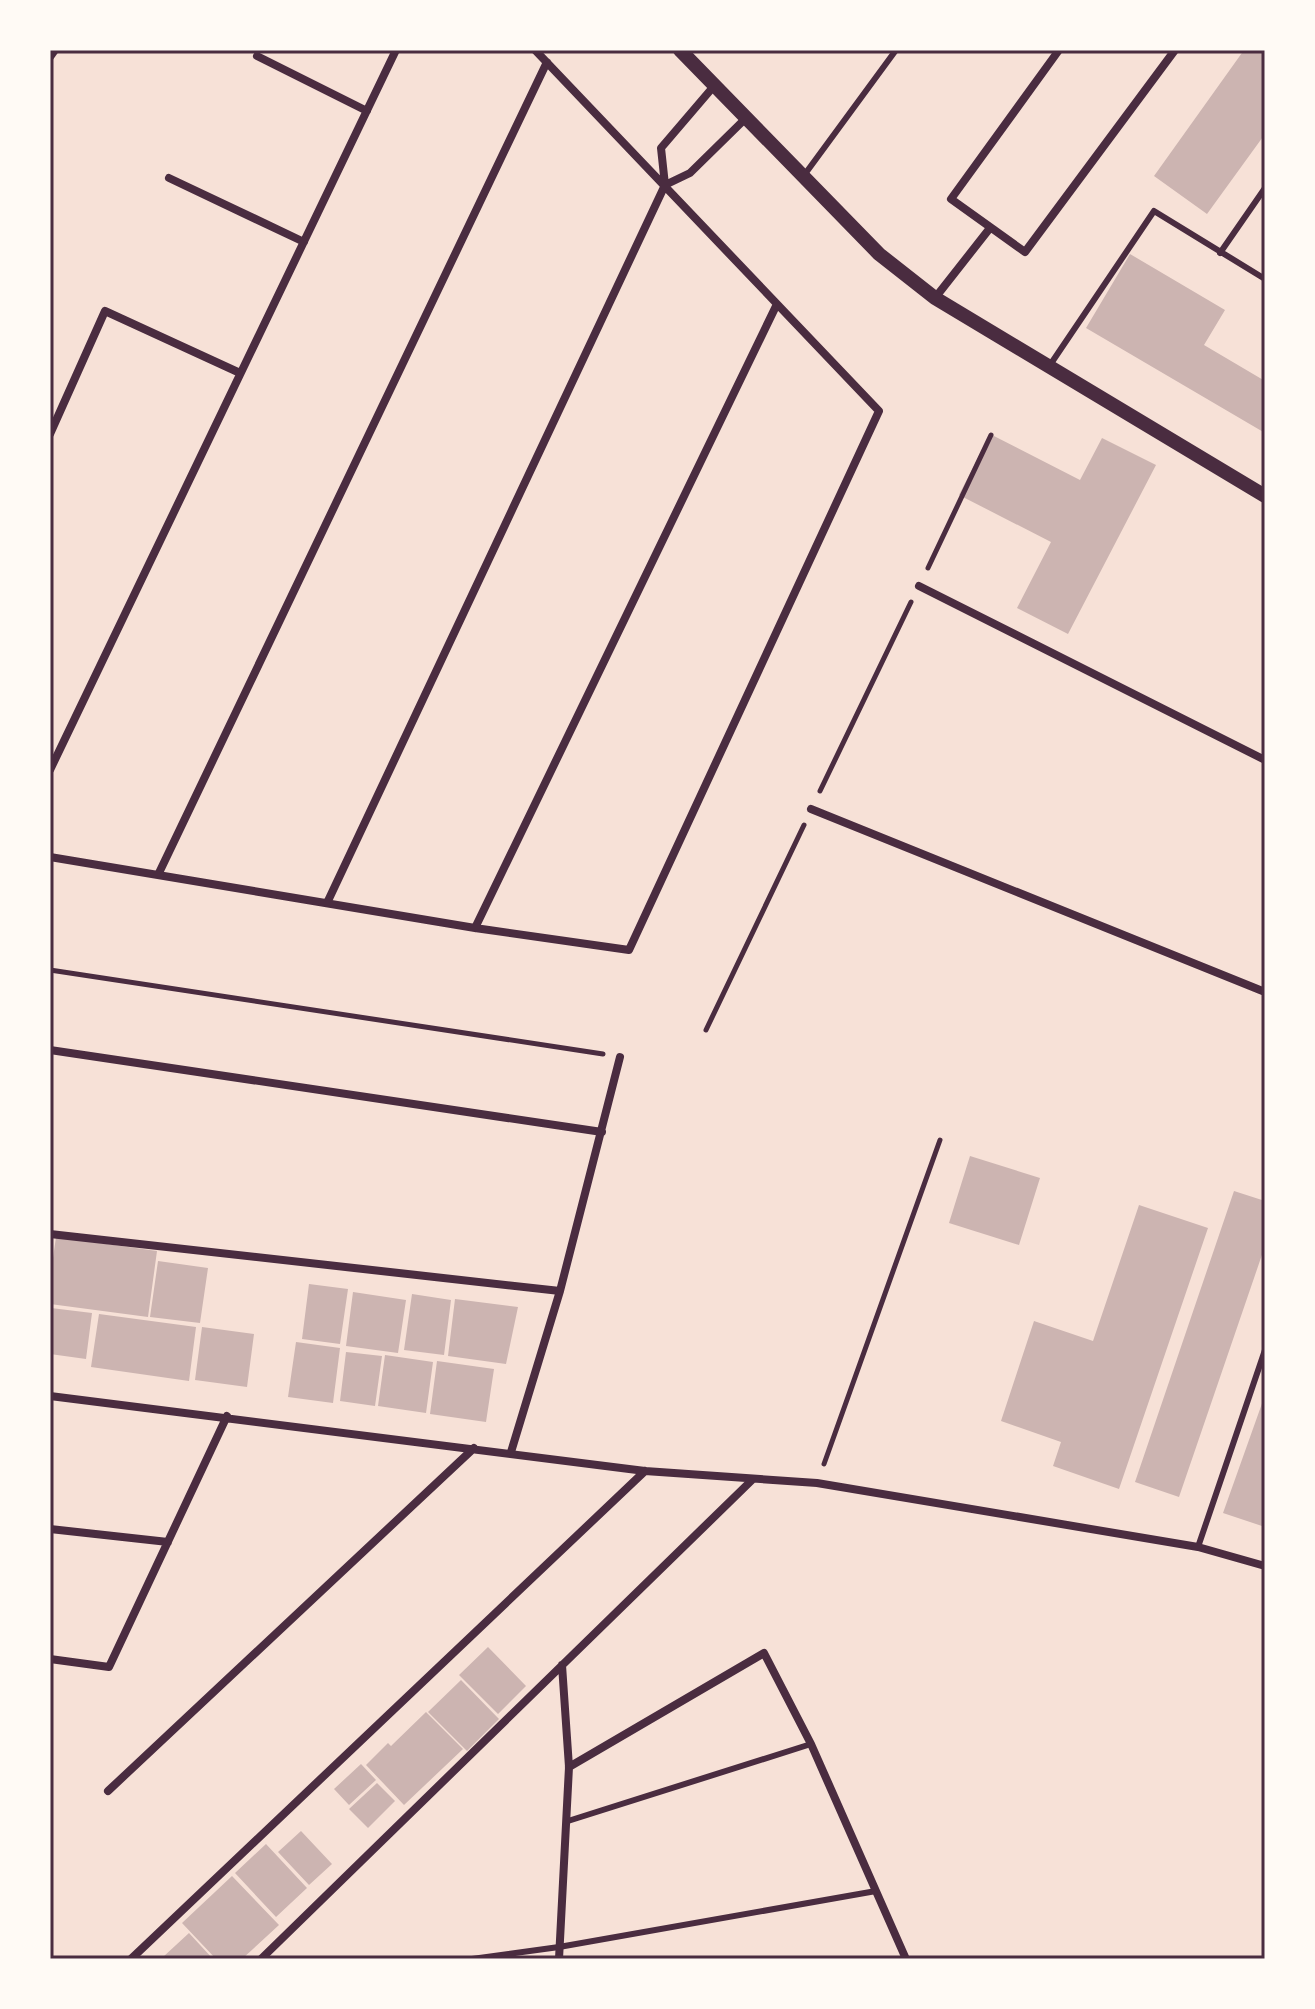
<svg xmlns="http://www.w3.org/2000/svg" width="1315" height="2009" font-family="'Fira Sans',sans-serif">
  <rect width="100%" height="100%" fill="#f7e1d7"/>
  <!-- building -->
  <path fill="#ccb4b1" d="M1244 50H1265V134L1207 214 1154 176Z
    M1130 254 1225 310 1204 345 1265 381V433L1086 328Z
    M990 434 1080 480 1102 438 1156 465 1068 634 1017 608 1051 542 959 495Z
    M970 1156 1040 1178 1019 1245 949 1223Z
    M1234 1191 1265 1201V1246L1179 1497 1135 1482Z
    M1139 1205 1208 1228 1119 1489 1053 1466 1061 1442 1001 1421 1034 1321 1093 1341Z
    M56 1237 157 1251 148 1317 50 1304V1279Z
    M158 1261 208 1268 200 1323 150 1317Z
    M309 1284 348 1289 340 1344 302 1339Z
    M353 1292 406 1300 398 1353 346 1346Z
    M412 1294 451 1300 444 1355 404 1350Z
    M455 1299 518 1307 506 1364 448 1356Z
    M51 1308 92 1313 86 1359 50 1354Z
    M99 1314 196 1327 189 1381 91 1367Z
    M202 1327 254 1334 247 1387 195 1380Z
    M296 1342 340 1348 333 1403 288 1397Z
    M346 1352 382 1356 375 1406 340 1401Z
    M385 1355 433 1362 426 1413 378 1406Z
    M437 1361 494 1369 486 1422 430 1414Z
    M1265 1395V1527L1223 1513Z
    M488 1647 526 1686 498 1714 459 1675Z
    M461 1680 499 1719 467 1751 428 1712Z
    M426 1712 463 1749 404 1805 366 1765 388 1743 391 1746Z
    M361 1764 376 1780 349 1805 334 1789Z
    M377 1783 395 1801 368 1828 349 1809Z
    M301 1831 332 1864 309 1885 278 1852Z
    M266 1844 307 1888 276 1917 235 1873Z
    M232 1876 279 1925 242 1959H216L182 1923Z
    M189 1933 213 1959 163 1957Z"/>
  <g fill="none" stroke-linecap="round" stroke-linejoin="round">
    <!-- path -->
    <path stroke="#4a2c40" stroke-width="5" d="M928 568 991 435
      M820 791 911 602
      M50 970 603 1054
      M706 1030 804 825
      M824 1464 940 1140"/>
    <!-- service -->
    <path stroke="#4a2c40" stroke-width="6" d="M805 174 896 50
      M1220 253 1265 188
      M1050 365 1154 211 1265 279
      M1198 1547 1265 1350
      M568 1821 811 1744
      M472 1959 559 1947 876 1891"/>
    <!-- minor -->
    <path stroke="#4a2c40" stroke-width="8" d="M1059 50 951 199 1025 252 1175 50
      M257 56 367 111
      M50 57 55 50
      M169 178 304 242
      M665 185 690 173 745 119
      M935 298 990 228
      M50 434 105 311 240 373
      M919 586 1265 760
      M50 770 396 50
      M811 809 1265 992
      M50 857 475 928 629 950 879 411 535 50
      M158 875 547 62
      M327 903 665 185 661 148 714 86
      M475 928 777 304
      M50 1050 602 1132
      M50 1234 560 1291
      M50 1396 645 1471 817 1483 1198 1547 1265 1566
      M511 1452 560 1291 620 1057
      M50 1529 168 1542
      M50 1659 109 1667 227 1416
      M569 1767 764 1653 811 1744 906 1959
      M108 1791 474 1448
      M131 1959 645 1471
      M261 1959 752 1480
      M559 1959 569 1767 562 1665"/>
    <!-- tertiary -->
    <path stroke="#4a2c40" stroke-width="14" d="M680 50 879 254 935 298 1265 496"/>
  </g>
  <!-- border -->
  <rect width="1315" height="2009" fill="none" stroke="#fffaf5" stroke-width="104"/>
  <rect x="52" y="52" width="1211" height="1905" fill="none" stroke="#4a2c40" stroke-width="3"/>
</svg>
